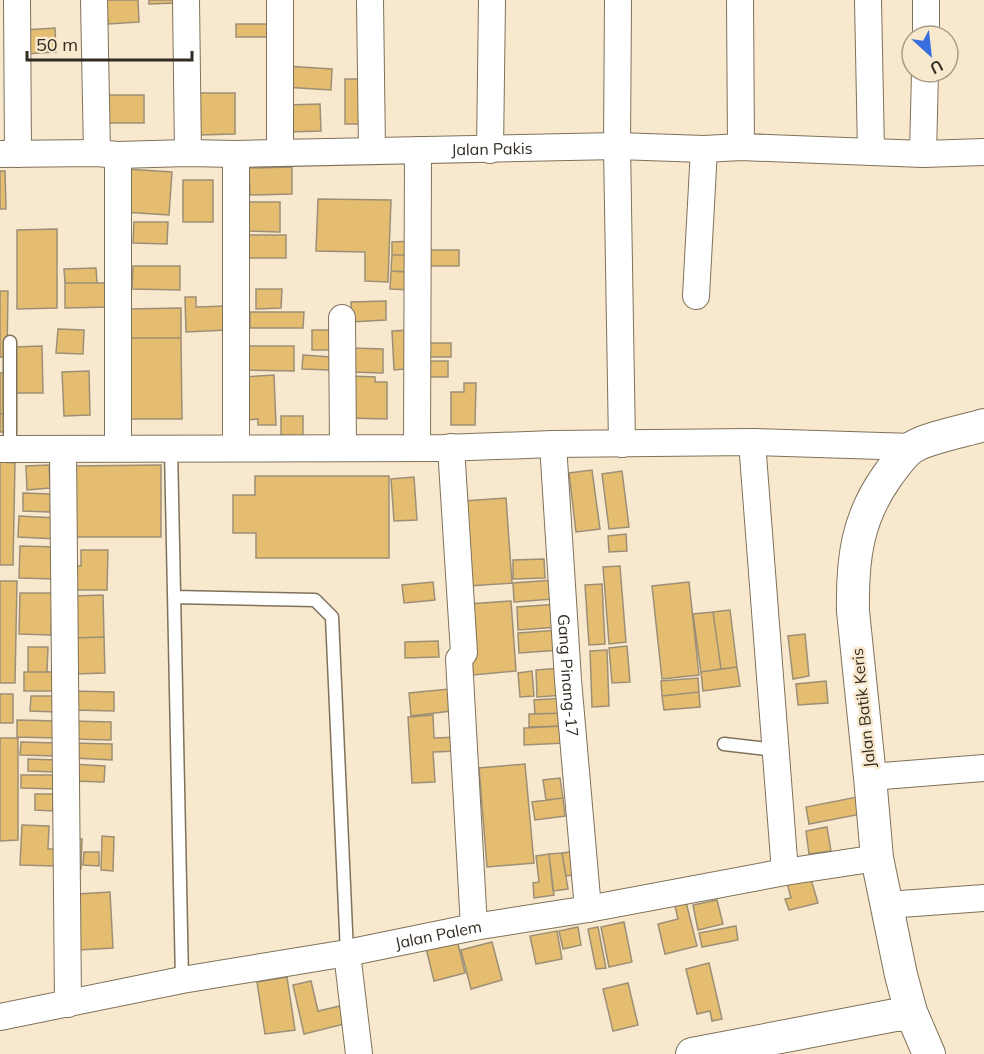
<svg xmlns="http://www.w3.org/2000/svg" width="984" height="1054" font-family="Mulish,sans-serif">
  <rect width="100%" height="100%" fill="#f8e9ce"/>
  <!-- building -->
  <path fill="#e4bd70" stroke="#9d8f76" stroke-width="1.5" d="M106 0H138L139 22 108 24Z
    M149 0H177V3L149 4Z
    M236 24H272V37H236Z
    M55 28 56 52 24 54 23 30Z
    M286 66 332 69 331 90 284 87Z
    M345 79H368V124H345Z
    M199 93H235V134L199 135Z
    M109 95H144V123H109Z
    M320 104 321 131 286 132 285 105Z
    M292 167V194L250 195 249 168Z
    M126 169 172 172 169 215 123 212Z
    M0 171H5L6 209H0Z
    M183 180H213V222H183Z
    M318 199 391 200 388 282 365 281V252L316 251Z
    M247 202H280V232L246 231Z
    M134 222H168L167 244 133 243Z
    M57 229V308L17 309V230Z
    M249 235H286V258H248Z
    M414 241V255H392V242Z
    M428 250H459V266H427Z
    M392 255H406L405 272 391 271Z
    M133 266H180V290L132 289Z
    M96 268 97 283H65L64 269Z
    M391 271 413 272 412 290 390 289Z
    M65 283H109V307L65 308Z
    M256 289H282L281 308 256 309Z
    M0 291H8L7 357H0Z
    M185 297H196V307L225 306 227 330 186 332Z
    M386 301V320L351 322V302Z
    M181 308V338H127L126 309Z
    M250 312H304L303 328H250Z
    M58 329 84 330 83 354 56 353Z
    M312 330H337V350H312Z
    M412 330 415 368 394 370 392 331Z
    M127 338H181L182 419H127Z
    M429 343H451V357H430Z
    M42 346 43 393H16V347Z
    M249 346H294V371L248 370Z
    M351 348 383 349V373L351 372Z
    M303 355 331 357 330 370 302 369Z
    M426 361H448V377H426Z
    M89 371 90 415 64 416 62 372Z
    M0 373H5V414H0Z
    M274 375 276 425H258V419L245 420 244 377Z
    M350 376 375 377V382H387V419L349 418Z
    M464 383H476L475 425H451V392H464Z
    M0 414H5V432H0Z
    M281 416H303V436L281 435Z
    M0 462 15 463 13 565H0Z
    M49 465 50 488 27 490 26 466Z
    M161 465V537H70L71 466Z
    M592 470 600 529 576 532 569 473Z
    M622 471 629 527 609 529 602 474Z
    M255 476H389V558H256V533H233V495H255Z
    M414 477 417 520 394 521 391 479Z
    M23 493 51 494 50 512 23 511Z
    M506 498 512 583 469 586 463 501Z
    M19 516 57 518 56 539 18 537Z
    M626 534 627 551 609 552 608 536Z
    M20 546 57 547 55 579 19 578Z
    M81 550H108L107 590H71V566H81Z
    M544 559 545 578 513 579V560Z
    M620 566 626 642 609 644 603 567Z
    M553 580V599L514 602 513 583Z
    M0 581H17L15 683H0Z
    M433 582 435 600 404 603 402 585Z
    M689 582 699 675 662 679 652 586Z
    M602 584 605 644 589 645 585 585Z
    M20 593H52L51 635 19 634Z
    M103 595 104 637 73 638 72 596Z
    M511 601 516 671 473 675 468 604Z
    M559 604 560 627 518 630 517 607Z
    M730 610 737 667 721 669 713 612Z
    M713 612 721 669 701 672 693 614Z
    M559 630 561 650 519 653 518 633Z
    M805 634 809 676 793 679 788 636Z
    M104 637 105 673 74 674 73 638Z
    M438 641 439 657 405 658V642Z
    M627 646 630 682 612 683 609 648Z
    M28 647H48L47 672H28Z
    M607 650 609 706 592 707 590 651Z
    M737 667 740 686 703 691 701 672Z
    M563 668 565 695 537 697 536 670Z
    M532 671 534 696 520 697 518 673Z
    M24 672H60V691H24Z
    M698 678 699 692 662 696 661 681Z
    M826 681 828 703 798 705 796 684Z
    M449 689 451 711 411 716 409 693Z
    M73 691 114 692V711L73 710Z
    M699 692 700 707 664 710 662 696Z
    M0 694H13V723H0Z
    M31 696H56V712L30 711Z
    M564 698V713L535 714 534 700Z
    M564 713V726L529 727V714Z
    M433 715 434 738 458 737 459 751 433 752 435 782 412 783 408 717Z
    M17 720 58 721 57 738 17 737Z
    M71 721 111 722V740L70 739Z
    M564 726 565 743 524 745V728Z
    M0 738H18V840L0 841Z
    M21 742 56 743 55 756 20 755Z
    M74 743 112 744V760L73 758Z
    M28 759 56 760V772L28 771Z
    M72 764 105 766 104 782 71 781Z
    M525 764 534 863 487 867 479 768Z
    M21 775H60L59 789 21 788Z
    M560 778 563 798 546 800 543 780Z
    M35 794H53V811L35 810Z
    M857 797 861 814 809 824 806 807Z
    M563 798 565 816 535 820 532 802Z
    M22 825 49 826 48 849H54V866L20 865Z
    M827 827 831 851 809 854 806 831Z
    M102 836 114 837 113 871 101 870Z
    M69 839H82L81 869 68 868Z
    M577 851 580 874 566 876 562 853Z
    M84 852H99V866L83 865Z
    M562 853 568 889 553 891 549 854Z
    M549 854 554 895 534 898 533 883 539 882 536 856Z
    M810 876 818 903 789 910 785 899 791 898 787 883Z
    M110 892 113 948 79 950 77 894Z
    M717 900 723 924 698 930 693 905Z
    M686 902 697 946 665 954 658 924 678 919 675 906Z
    M624 922 632 962 609 967 601 927Z
    M736 926 738 940 702 947 699 933Z
    M578 927 581 945 563 949 559 931Z
    M598 927 606 968 596 969 588 929Z
    M557 931 562 959 536 964 530 936Z
    M457 940 465 973 434 981 426 948Z
    M492 942 502 980 471 989 461 950Z
    M709 963 722 1019 712 1021 710 1011 697 1014 686 969Z
    M287 977 295 1030 265 1034 257 982Z
    M311 981 318 1011 340 1006 344 1024 304 1034 293 985Z
    M628 983 638 1025 613 1031 603 989Z"/>
  <g fill="none" stroke-linecap="round" stroke-linejoin="round">
    <!-- service casing -->
    <g stroke="#7f725a" stroke-width="15">
      <path id="service" d="M10 342V449
        M171 448 182 980
        M175 597 315 600 332 617 347 953
        M724 744 776 750"/>
    </g>
    <!-- minor casing -->
    <g stroke="#7f725a" stroke-width="28">
      <g id="minor">
        <path d="M17 0 18 154"/>
        <path d="M94 0 97 153"/>
        <path d="M186 0 188 153"/>
        <path d="M370 0 372 151"/>
        <path d="M618 0 617 146 622 444"/>
        <path d="M740 0 741 147"/>
        <path d="M868 0 871 152"/>
        <path d="M926 0V36"/>
        <path d="M490 150 492 0"/>
        <path d="M280 153V0"/>
        <path id="s1" d="M0 154 97 153 118 155 188 153 236 154 617 146 704 149 741 147 923 154 984 152"/>
        <path d="M923 154 925 72"/>
        <path d="M696 296 704 149"/>
        <path d="M342 318 343 448"/>
        <path d="M752 442 785 872"/>
        <path id="s2" d="M553 444 568 680 588 909"/>
        <path d="M118 447V155"/>
        <path d="M451 447 464 653 459 659 474 927"/>
        <path d="M236 448V154"/>
        <path d="M417 448 418 150"/>
        <path d="M0 449 443 448 553 444 752 442 913 447"/>
        <path d="M63 450 68 1004"/>
        <path d="M870 777 984 768"/>
        <path d="M887 905 984 898"/>
        <path d="M347 953 359 1054"/>
        <path id="s3" d="M0 1017 182 980 347 953 474 927 588 909 785 872 877 858"/>
      </g>
    </g>
    <!-- tertiary casing -->
    <g stroke="#7f725a" stroke-width="34">
      <path id="tertiary" d="M692 1054 911 1012
        M929 1054 911 1012 901 975 877 858 870 777 853 611C852 559 857 518 888 475 895 466 903 453 913 447 926 438 968 430 984 425"/>
    </g>
    <!-- service -->
    <use href="#service" stroke="#fff" stroke-width="12"/>
    <!-- minor -->
    <use href="#minor" stroke="#fff" stroke-width="26"/>
    <!-- tertiary -->
    <use href="#tertiary" stroke="#fff" stroke-width="32"/>
  </g>
  <g text-anchor="middle" stroke-width="5" stroke-linejoin="round" paint-order="stroke">
    <!-- street labels -->
    <g font-size="16" fill="#312b21" stroke="#f8e9ce">
      <text dy="6" stroke="none"><textPath href="#s1" startOffset="492">Jalan Pakis</textPath></text>
      <text dy="6" stroke="none"><textPath href="#s2" startOffset="232">Gang Pinang-17</textPath></text>
      <text transform="translate(863 708) rotate(-96)" y="6">Jalan Batik Keris</text>
      <text dy="6" stroke="none"><textPath href="#s3" startOffset="446">Jalan Palem</textPath></text>
    </g>
  </g>
  <!-- north arrow -->
  <g transform="translate(930 54) rotate(153)"><circle r="28" fill="#f8e9ce" stroke="#a89d89" stroke-width="1.5"/>
  <path d="M0-4.5L10 22L0 15L-10 22Z" fill="#396ede"/>
  <text y="-9" font-size="16" font-weight="bold" text-anchor="middle" fill="#312b21">U</text>
  </g>
  <!-- scale -->
  <path d="M27 51v9h165v-9" fill="none" stroke="#312b21" stroke-width="3"/>
  <text x="36" y="51" font-size="18" fill="#312b21" stroke="#f8e9ce" stroke-width="4.5" paint-order="stroke">50 m</text>
</svg>
